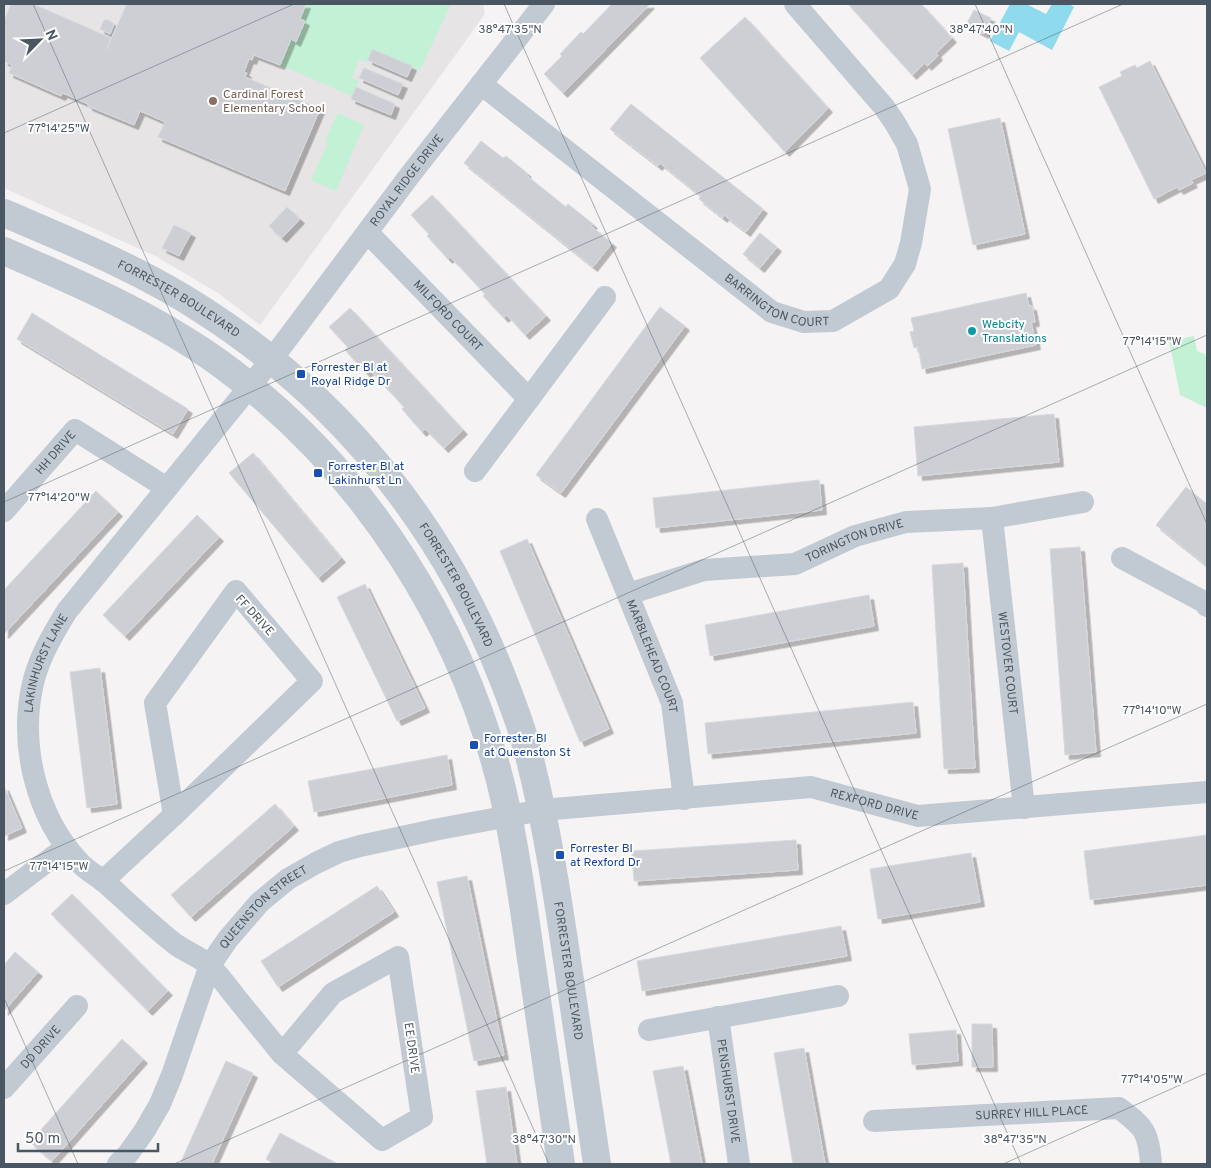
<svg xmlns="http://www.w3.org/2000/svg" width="1211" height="1168" font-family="Overpass,sans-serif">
  <defs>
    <filter id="shadow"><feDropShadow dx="4.5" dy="4.5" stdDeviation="0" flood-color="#0004"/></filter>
  </defs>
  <rect width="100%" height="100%" fill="#f5f3f3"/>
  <!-- education -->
  <path fill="#e6e4e5" d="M4 4H483L485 14 260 325 218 293 155 256 4 188Z"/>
  <!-- green -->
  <path fill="#c3f1d5" d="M306 4H451L420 70 372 49 367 62 359 59 352 78 359 81 352 96 280 65 291 39 297 41 305 21 300 19Z
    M338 113 364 125 336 191 311 180 328 142 325 140Z
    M1194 336 1197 351 1207 355V408L1180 395 1169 341Z"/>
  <!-- water -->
  <path fill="#90daee" d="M1010 4H1026L1046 14 1052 4H1069L1074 7 1052 50 1019 32 1009 51 990 41Z"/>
  <!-- building -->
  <path fill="#cdcfd5" stroke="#d7d9de" filter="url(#shadow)" d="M11 4H33L111 38 106 50 127 4H306L300 19 305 21 296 42 291 39 280 65 254 55 252 60 249 59 244 72 247 73 245 77 320 109 285 191 158 137 165 122 154 117 140 111 134 125 88 106V104L63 93 61 96 9 73 12 65 4 61V21Z
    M612 4H650L563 93 544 74 562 56 560 54 581 32 583 34Z
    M848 4H921L952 38 936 53 938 56 927 66 925 63 912 75Z
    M974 10 991 18 984 34 966 25Z
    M745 17 828 108 785 152 700 58Z
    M104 20H109L114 24 110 34 100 29Z
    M372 49 412 66 407 77 368 60Z
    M1150 61 1206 173 1191 180 1193 183 1179 190 1177 187 1154 199 1099 87 1122 76 1120 72 1135 65 1137 68Z
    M364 68 403 84 398 95 359 78Z
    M356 87 395 104 391 115 351 99Z
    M631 104 763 209 746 232 724 215 723 218 699 199 701 196 660 163 658 166 610 129Z
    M1000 118 1025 234 973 245 948 129Z
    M481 141 503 158 506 156 527 173 526 175 566 207 568 204 593 224 591 226 612 243 593 267 464 163Z
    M432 195 546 316 525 335 507 315 504 318 483 296 485 294 459 266 450 257 448 259 427 236 429 234 411 215Z
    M287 207 300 219 282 238 269 226Z
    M174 225 191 233 179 256 162 248Z
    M760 233 777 247 760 268 743 254Z
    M1026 293 1029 306H1032L1035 322H1031L1036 345 922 369 918 347 914 348 910 332 914 331 911 318Z
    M660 307 685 326 561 493 536 475Z
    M350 308 463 430 444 448 425 429 422 432 402 409 404 407 370 370 366 373 345 350 348 347 329 327Z
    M32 313 188 409 173 434 17 339Z
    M1054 414 1059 462 918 476 914 427Z
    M253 453 341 558 318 578 229 473Z
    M819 480 822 510 656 528 653 498Z
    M1186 487 1207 504V566L1156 525Z
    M96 491 118 512 4 634V590Z
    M197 515 219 537 125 636 103 615Z
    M527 539 609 729 580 742 500 551Z
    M1080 547 1096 752 1065 755 1050 549Z
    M963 563 975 768 944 769 932 565Z
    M365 584 425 708 397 721 337 597Z
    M869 595 874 626 710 656 705 625Z
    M100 668 117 804 87 808 70 672Z
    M913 702 916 733 708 754 705 723Z
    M447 755 452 785 314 812 308 781Z
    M4 786 22 828 4 836Z
    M275 804 294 826 191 917 171 895Z
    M1207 835V885L1090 900 1084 851Z
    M796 840 798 870 634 881 632 851Z
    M971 853 980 902 878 919 870 869Z
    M467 876 504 1055 474 1061 437 882Z
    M377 886 394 912 278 987 261 961Z
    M72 894 168 991 148 1011 51 914Z
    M841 926 847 956 642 991 637 961Z
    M15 952 38 972 4 1011V965Z
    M972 1024H992L993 1067H972Z
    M956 1030 958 1061 912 1065 909 1034Z
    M122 1039 143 1059 52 1161 30 1142Z
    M804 1048 825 1164H793L774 1053Z
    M226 1061 253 1073 212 1164H180Z
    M683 1066 702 1164H671L653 1071Z
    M506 1087 517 1164H487L476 1091Z
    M280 1133 338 1164H275L266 1159Z"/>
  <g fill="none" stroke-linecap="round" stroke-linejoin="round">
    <!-- minor -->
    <g stroke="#c1cad2" stroke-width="22">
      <path id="s1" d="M481 84 772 312 804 322 833 321 889 289 905 264 911 243 920 189 907 144 895 123 884 107 795 4"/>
      <path id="s2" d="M368 233 529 399"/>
      <path d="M475 471 605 297"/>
      <path id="s3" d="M4 511 75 430 167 488"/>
      <path id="s4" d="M992 518 1024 808"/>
      <path id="s5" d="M597 519 672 703 684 799"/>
      <path d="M1122 558 1206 603 1207 606"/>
      <path d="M236 591 312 681 174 815 155 703Z"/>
      <path id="s6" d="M628 594 704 570 795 564 855 536 906 522 992 518 1083 502"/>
      <path d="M103 881 174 815"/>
      <path d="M4 894 66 847"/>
      <path d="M398 957 422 1117 382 1140 282 1054 333 993Z"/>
      <path id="s7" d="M718 1017 739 1164"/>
      <path d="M649 1030 838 996"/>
      <path id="s8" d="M282 1054C266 1034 250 1015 234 995 227 986 219 975 210 966 201 957 186 952 175 944 151 925 129 904 107 884 98 876 87 871 80 863 35 816 18 741 34 679 41 654 54 632 67 611L272 359 410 175 544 4"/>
      <path id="s9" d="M4 1088 77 1006"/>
      <path id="s10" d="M874 1121 1119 1108C1144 1127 1149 1132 1151 1164"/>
      <path id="s11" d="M118 1164 128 1154 145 1130 160 1104 172 1075 210 965 228 939 260 902 288 879 316 863 339 852 360 846 439 829 542 810 811 787 918 816 1207 792"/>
    </g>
    <!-- tertiary -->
    <g stroke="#c1cad2" stroke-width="28">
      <path id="s12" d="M4 213C72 242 142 270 204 311 341 399 444 527 503 679 512 702 521 725 527 748 546 820 557 893 568 967 578 1033 588 1099 597 1164"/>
      <path d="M4 251C78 283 152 315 218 362 364 467 468 631 506 806 517 857 524 908 531 959 541 1028 551 1096 561 1164"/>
    </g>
  </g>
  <!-- ticks -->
  <path fill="none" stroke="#4a5661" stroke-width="1" stroke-opacity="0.45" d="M33 4 549 1164M504 4 1021 1164M975 4 1207 524M4 133 294 4M4 502 1123 4M4 871 1207 335M4 998 78 1164M174 1164 1207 704M1003 1164 1207 1073"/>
  <!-- markers -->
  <circle fill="#8d6e63" stroke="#fff" stroke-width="2" cx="213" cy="101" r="5"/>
  <circle fill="#0f9aa8" stroke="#fff" stroke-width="2" cx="972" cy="331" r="5"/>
  <g fill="#1a4fb4" stroke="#fff" stroke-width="2">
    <rect x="296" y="369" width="10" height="10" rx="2.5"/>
    <rect x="313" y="468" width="10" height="10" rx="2.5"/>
    <rect x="469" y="740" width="10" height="10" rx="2.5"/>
    <rect x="555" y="850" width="10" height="10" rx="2.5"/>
  </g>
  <g text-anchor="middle" stroke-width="4" stroke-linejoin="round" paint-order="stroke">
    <!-- education labels -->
    <g font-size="12" fill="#785e54" stroke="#fff" text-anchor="start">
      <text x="223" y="98">Cardinal Forest<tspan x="223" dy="14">Elementary School</tspan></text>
    </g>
    <!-- street labels -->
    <g font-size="12" fill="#4a5661" stroke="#fff">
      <text dy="4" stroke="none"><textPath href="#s8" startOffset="1102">ROYAL RIDGE DRIVE</textPath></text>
      <text dy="4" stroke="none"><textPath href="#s1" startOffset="370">BARRINGTON COURT</textPath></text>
      <text dy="4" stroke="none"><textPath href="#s12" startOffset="195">FORRESTER BOULEVARD</textPath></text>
      <text dy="4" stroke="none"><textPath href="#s2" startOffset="115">MILFORD COURT</textPath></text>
      <text dy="4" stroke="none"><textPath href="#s3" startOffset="78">HH DRIVE</textPath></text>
      <text dy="4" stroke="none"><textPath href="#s6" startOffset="235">TORINGTON DRIVE</textPath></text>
      <text dy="4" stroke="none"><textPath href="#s12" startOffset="600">FORRESTER BOULEVARD</textPath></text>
      <text transform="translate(255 615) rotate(48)" y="4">FF DRIVE</text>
      <text dy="4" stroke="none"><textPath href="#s5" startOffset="148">MARBLEHEAD COURT</textPath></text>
      <text dy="4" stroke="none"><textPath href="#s4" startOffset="146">WESTOVER COURT</textPath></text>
      <text dy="4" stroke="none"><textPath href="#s8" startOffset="496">LAKINHURST LANE</textPath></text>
      <text dy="4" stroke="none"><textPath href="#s11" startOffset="939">REXFORD DRIVE</textPath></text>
      <text dy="4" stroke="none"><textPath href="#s11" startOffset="301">QUEENSTON STREET</textPath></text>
      <text dy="4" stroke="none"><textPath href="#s12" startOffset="1005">FORRESTER BOULEVARD</textPath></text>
      <text dy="4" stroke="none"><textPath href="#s9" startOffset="55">DD DRIVE</textPath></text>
      <text transform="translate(412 1048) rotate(82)" y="4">EE DRIVE</text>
      <text dy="4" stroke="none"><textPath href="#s7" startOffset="75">PENSHURST DRIVE</textPath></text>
      <text dy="4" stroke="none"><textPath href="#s10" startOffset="158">SURREY HILL PLACE</textPath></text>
    </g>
    <!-- culture labels -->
    <g font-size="12" fill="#0d838f" stroke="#fff" text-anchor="start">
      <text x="982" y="328">Webcity<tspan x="982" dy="14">Translations</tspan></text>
    </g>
    <!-- transit labels -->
    <g font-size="12" fill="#164399" stroke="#fff" text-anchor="start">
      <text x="311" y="371">Forrester Bl at<tspan x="311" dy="14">Royal Ridge Dr</tspan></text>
      <text x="328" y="470">Forrester Bl at<tspan x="328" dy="14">Lakinhurst Ln</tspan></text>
      <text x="484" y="742">Forrester Bl<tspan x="484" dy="14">at Queenston St</tspan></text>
      <text x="570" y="852">Forrester Bl<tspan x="570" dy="14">at Rexford Dr</tspan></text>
    </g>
  </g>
  <g font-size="12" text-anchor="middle" fill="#4a5661" stroke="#fff" stroke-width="4" stroke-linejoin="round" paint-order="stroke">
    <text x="510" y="33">38°47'35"N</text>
    <text x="981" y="33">38°47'40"N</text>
    <text x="59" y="132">77°14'25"W</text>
    <text x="1152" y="345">77°14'15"W</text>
    <text x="59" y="501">77°14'20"W</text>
    <text x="1152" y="714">77°14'10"W</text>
    <text x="59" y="870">77°14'15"W</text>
    <text x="1152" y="1083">77°14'05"W</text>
    <text x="544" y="1143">38°47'30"N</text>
    <text x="1015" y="1143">38°47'35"N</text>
  </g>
  <!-- border -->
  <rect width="1211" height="1168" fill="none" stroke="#4a5661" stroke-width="10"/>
  <!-- north arrow -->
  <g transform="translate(40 40) rotate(66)" stroke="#ffffff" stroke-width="4" paint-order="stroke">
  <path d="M0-4L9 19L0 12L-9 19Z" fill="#4a5661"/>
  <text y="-8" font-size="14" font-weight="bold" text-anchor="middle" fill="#4a5661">N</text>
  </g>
  <!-- scale -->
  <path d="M18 1143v8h140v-8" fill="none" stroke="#4a5661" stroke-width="2.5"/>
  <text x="25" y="1143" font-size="15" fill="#4a5661" stroke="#ffffff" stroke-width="4" paint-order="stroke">50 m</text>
</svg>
